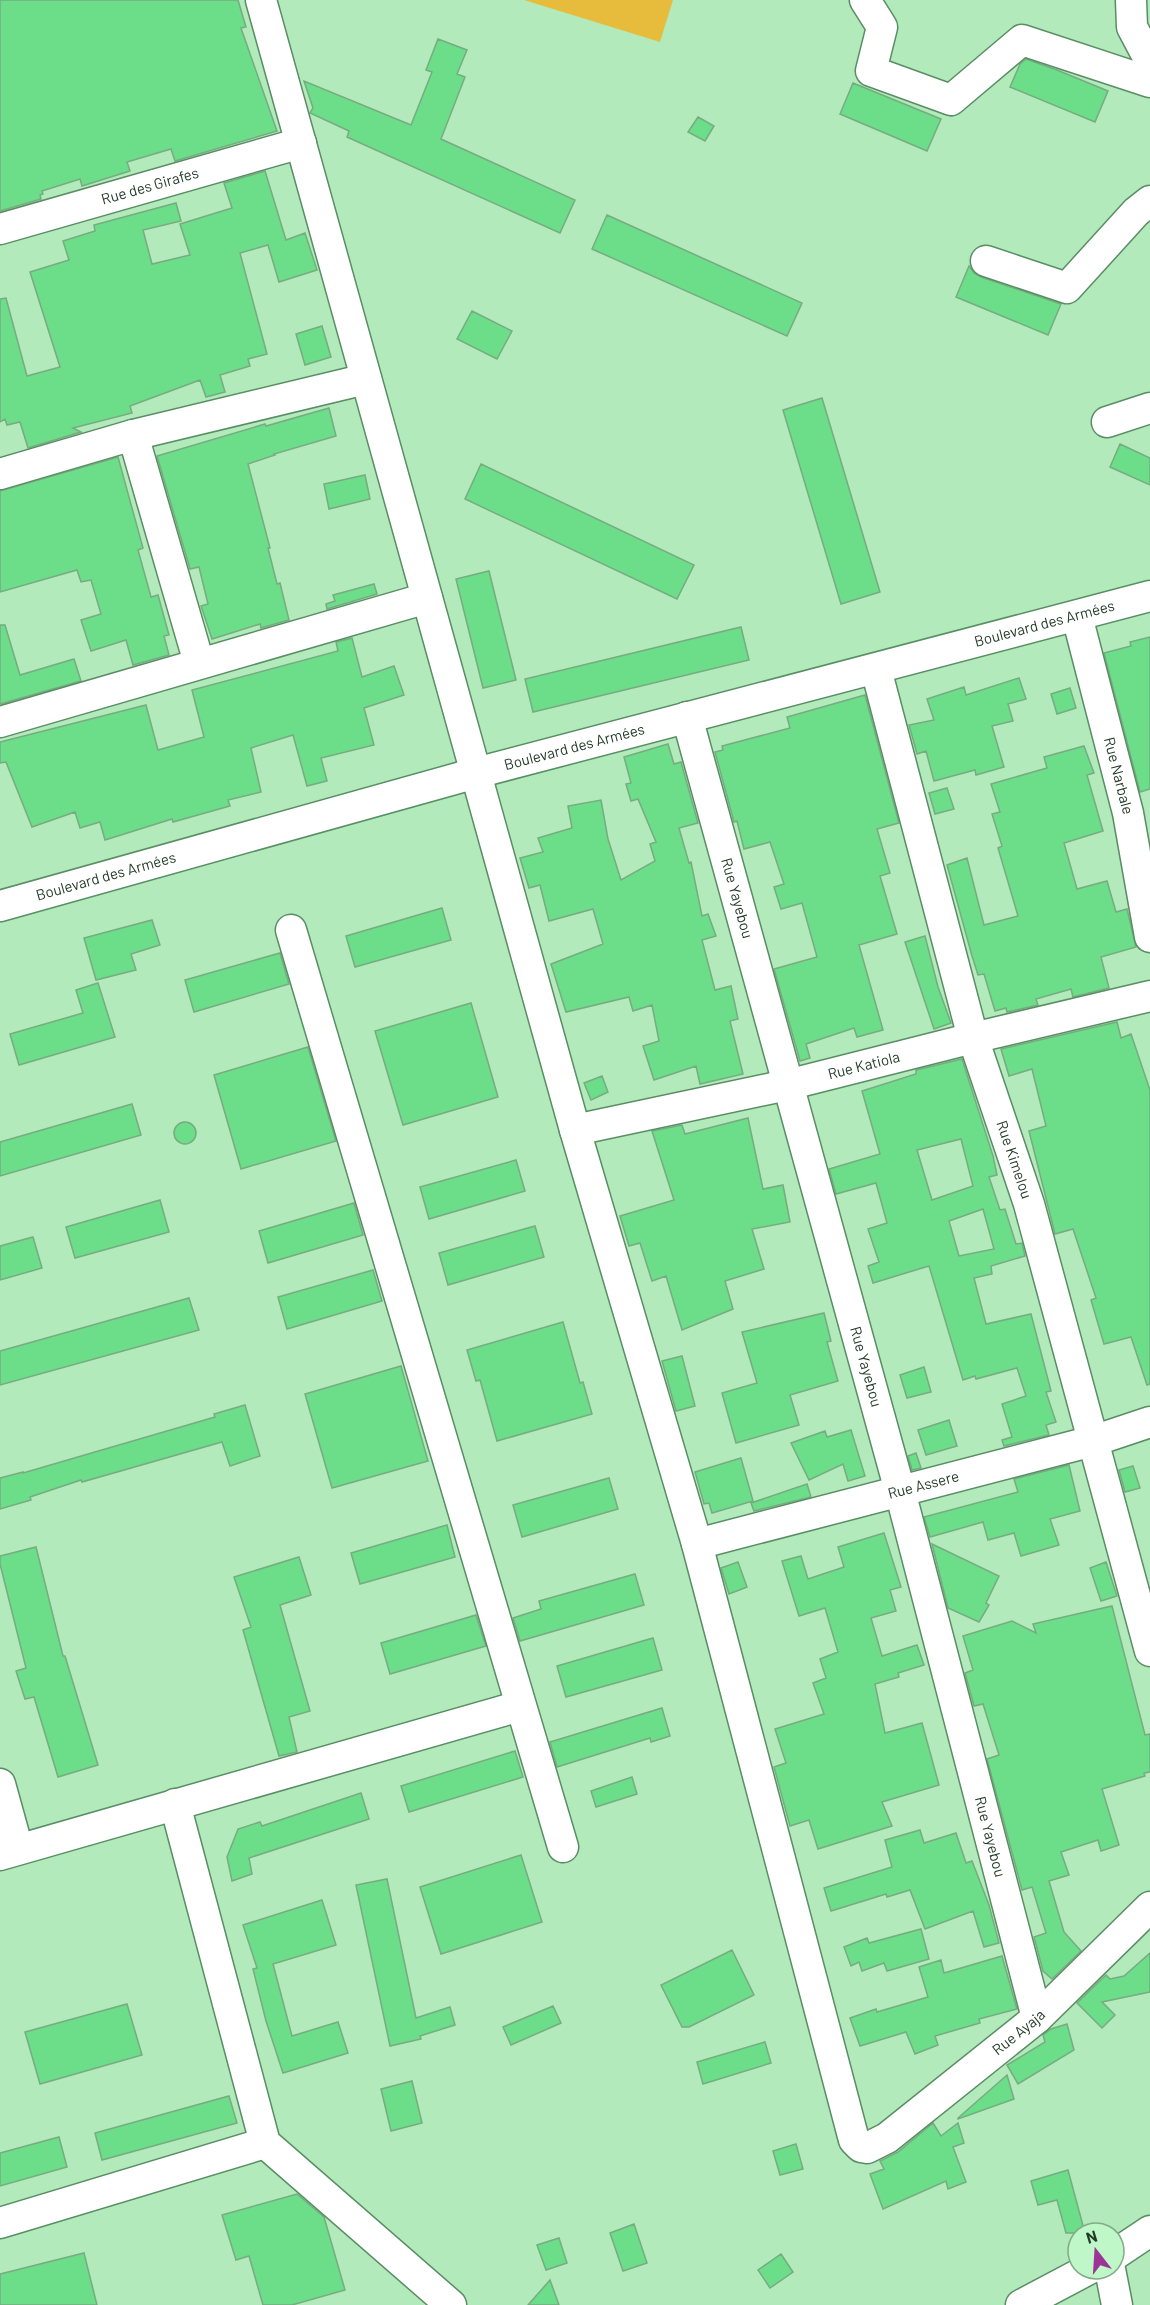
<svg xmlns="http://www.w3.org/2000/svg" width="1150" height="2305" font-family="Barlow,sans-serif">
  <rect width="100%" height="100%" fill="#b2eabb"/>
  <!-- green -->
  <path fill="#e7bc3c" d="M524 0H673L660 42Z"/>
  <!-- building -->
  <path fill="#6cdd88" stroke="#76ac80" stroke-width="1.5" fill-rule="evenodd" d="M0 0H238L246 27 241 28 277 131 175 161 171 149 127 162 130 171 82 186 80 179 42 191 43 194 40 195 41 199 0 211Z
    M438 39 467 50 457 74 465 77 441 139 575 200 560 233 347 137 349 131 310 113 313 108 304 81 411 125 432 72 426 70Z
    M1026 59 1057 70 1108 91 1095 122 1010 87 1020 64Z
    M853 83 941 119 927 151 840 114Z
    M698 117 714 126 705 141 688 132Z
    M265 171 286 240 305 233 317 270 279 282 268 245 240 253 267 354 248 359 250 366 220 375 225 392 206 397 200 380 130 406 132 413 73 428 81 432 28 448 20 422 7 425 5 419 0 422V299L6 298 27 376 60 367 30 272 69 260 63 241 95 231 94 225 176 203 181 221 143 230 152 264 190 255 180 224 232 208 224 183Z
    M607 215 802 303 787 336 592 249Z
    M969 266 974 273 981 277 1061 304 1048 335 956 297Z
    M472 311 512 331 497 359 457 339Z
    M322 326 331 357 305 365 296 334Z
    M822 398 880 592 841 604 783 410Z
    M329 408 336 436 274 454 275 455 248 464 270 548H268L277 584 280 583 289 620 261 628 260 624 212 639 201 606 208 604 199 567 190 569 157 456 265 424 266 426Z
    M1120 444 1150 458V485L1110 467Z
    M118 457 143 548 138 550 151 597 158 595 169 635 164 636 169 655 133 665 126 640 91 651 81 620 101 614 91 580 81 582 77 570 0 592V491Z
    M481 464 694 565 677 599 465 499Z
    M365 475 370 499 329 509 324 484Z
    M489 571 516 680 483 688 456 579Z
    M374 584 377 594 327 609 326 604 335 601 333 595Z
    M0 625H5L20 675 74 659 81 681 0 704Z
    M741 627 749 660 533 712 525 679Z
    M1150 637V789L1140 792 1104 653 1131 646 1130 642Z
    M352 638 362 677 394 666 404 695 364 708 374 745 321 758 327 781 307 786 293 735 251 748 261 792 228 800 230 806 173 822 172 819 105 840 100 822 80 828 75 812 32 827 6 762 0 763V742L146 705 158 750 204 737 192 690 338 651 336 642Z
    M1019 678 1026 699 1008 704 1013 721 992 726 1004 767 976 775 975 770 934 781 926 751 917 754 909 725 934 720 927 699 964 687 966 695Z
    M1070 688 1076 708 1057 714 1051 694Z
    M865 695 899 823 877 829 890 873 880 876 897 934 859 945 883 1030 857 1037 854 1028 806 1044 810 1058 800 1061 774 969 817 957 802 903 781 909 774 887 784 884 770 842 744 849 737 821 734 822 715 752 723 750 722 746 790 728 787 717Z
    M668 744 674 764 681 762 698 823 679 828 689 863 691 862 702 916 708 914 716 936 702 940 715 990 731 986 738 1019 730 1021 743 1074 700 1084 696 1066 654 1080 643 1046 659 1041 652 1005 633 1011 629 997 566 1012 551 964 603 944 593 909 549 921 540 885 529 888 520 858 543 852 538 838 572 828 568 806 601 800 608 839 621 880 655 861 650 844 656 842 638 799 631 801 626 784 631 783 624 757Z
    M1084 746 1094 773 1087 775 1103 831 1064 843 1077 889 1107 881 1116 912 1127 909 1136 947 1101 957 1109 988 1073 997 1071 989 1036 999 1038 1005 1007 1012 1006 1008 995 1011 984 974 978 975 972 956 947 865 967 858 984 925 1018 916 998 848 1002 846 992 814 1000 812 991 784 1047 768 1044 757Z
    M947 788 954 809 935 814 929 793Z
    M442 908 451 940 355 967 346 936Z
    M152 920 160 945 131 954 136 970 96 980 84 938Z
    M925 936 938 987 951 1023 934 1029 905 942Z
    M280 953 289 984 194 1012 185 980Z
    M98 983 115 1037 19 1065 10 1034 83 1013 76 990Z
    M471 1003 498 1097 403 1125 375 1031Z
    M1117 1022 1121 1038 1131 1034 1150 1090V1384L1147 1385 1131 1337 1104 1344 1091 1300 1096 1298 1073 1229 1055 1234 1029 1131 1046 1126 1032 1069 1009 1076 1001 1049Z
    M308 1047 336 1141 241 1169 214 1075Z
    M962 1059 993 1156 997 1175 989 1177 1000 1210 1005 1209 1016 1244 1022 1243 1025 1256 991 1266 992 1274 974 1278 986 1324 1031 1314 1051 1391 1046 1392 1056 1422 1046 1425 1049 1435 1004 1446 1002 1440 1012 1437 1002 1404 1026 1396 1017 1368 976 1379 975 1376 963 1380 929 1266 873 1283 868 1266 879 1262 868 1229 887 1223 876 1183 836 1194 829 1169 880 1154 862 1091 916 1074V1070ZM961 1139 973 1186 932 1200 917 1150ZM983 1209 994 1249 959 1256 949 1221Z
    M602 1076 608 1092 591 1100 584 1083Z
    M132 1104 141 1135 0 1176V1142Z
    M748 1118 763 1189 783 1185 790 1222 752 1229 764 1269 725 1281 733 1309 682 1330 666 1276 652 1281 640 1243 629 1246 620 1216 674 1200 652 1131 682 1125 685 1134Z
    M174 1133a11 11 0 1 1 22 0a11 11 0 1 1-22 0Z
    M516 1160 525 1191 429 1219 420 1187Z
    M160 1200 169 1232 75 1258 66 1227Z
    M354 1203 363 1235 268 1263 259 1231Z
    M535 1226 544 1257 448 1285 439 1253Z
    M33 1237 42 1268 0 1280V1246Z
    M373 1270 382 1301 287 1329 278 1297Z
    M189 1298 199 1330 0 1385V1351Z
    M824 1313 831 1341 827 1342 838 1381 790 1395 799 1425 736 1443 722 1393 757 1383 742 1332Z
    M563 1322 580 1383 583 1382 592 1414 497 1441 480 1380 476 1381 467 1350Z
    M682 1356 695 1406 676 1411 662 1361Z
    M401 1366 428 1461 332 1488 305 1394Z
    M924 1367 931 1392 907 1398 900 1375Z
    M245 1405 260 1456 230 1466 222 1442 82 1482 81 1480 30 1497 31 1500 0 1509V1478L23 1472V1473L215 1417 214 1414Z
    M949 1420 957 1446 926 1455 918 1430Z
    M851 1430 865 1476 848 1481 843 1464 809 1480 791 1443 825 1431 827 1437Z
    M916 1453 921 1468 912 1470 908 1456Z
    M741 1458 753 1501 712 1513 709 1503 704 1504 695 1472Z
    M1069 1465 1080 1511 1050 1519 1059 1545 1021 1556 1014 1533 988 1540 983 1522 930 1537 924 1517 1018 1492 1014 1479Z
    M1133 1466 1140 1488 1125 1492 1119 1470Z
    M609 1478 618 1509 522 1537 513 1505Z
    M807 1484 811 1497 754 1511 751 1503Z
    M447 1525 455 1557 360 1584 351 1553Z
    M884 1533 901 1587 890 1590 896 1611 871 1618 882 1656 917 1645 924 1665 898 1673 899 1677 875 1684 885 1733 922 1723 939 1785 882 1802 892 1826 818 1849 809 1820 790 1826 774 1767 786 1763 775 1729 824 1714 813 1683 826 1678 820 1659 838 1652 825 1608 799 1616 782 1561 801 1556 808 1579 844 1567 838 1547Z
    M932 1544 999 1576 986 1603 989 1605 979 1622 948 1608Z
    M36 1547 63 1656H65L98 1765 58 1777 34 1697 25 1699 16 1671 26 1668 0 1564V1556Z
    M299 1557 311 1595 280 1605 310 1711 289 1717 297 1752 279 1756 243 1630 251 1627 234 1577Z
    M738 1562 747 1587 729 1594 721 1568Z
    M1106 1562 1117 1596 1101 1601 1090 1568Z
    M635 1574 644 1605 520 1641 513 1618 541 1609 539 1601Z
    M1112 1606 1145 1735 1150 1734V1772L1144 1773 1145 1776 1102 1789 1119 1845 1101 1851 1098 1840 1061 1852 1069 1875 1049 1881 1064 1932 1081 1951 1052 1979 1043 1971 1034 1937 1046 1933 1032 1887 1022 1890 987 1759 999 1755 983 1704 974 1706 965 1673 973 1670 963 1636 1012 1621 1036 1633 1033 1624Z
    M476 1615 486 1646 390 1674 381 1643Z
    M653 1638 662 1670 566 1697 557 1666Z
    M662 1708 670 1736 651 1742 650 1738 557 1767 550 1742Z
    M515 1751 523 1777 409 1812 401 1786Z
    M632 1777 637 1794 596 1807 591 1791Z
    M361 1793 369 1819 249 1858 252 1874 232 1881 227 1857 238 1829 260 1822 262 1826Z
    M920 1830 924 1843 956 1833 966 1863 972 1861 989 1905 999 1943 984 1947 973 1911 925 1929 910 1890 887 1897 886 1894 831 1911 824 1888 892 1867 885 1840Z
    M521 1855 542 1922 441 1954 420 1887Z
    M387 1879 416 2018 450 2007 455 2025 420 2036 421 2039 390 2046 356 1885Z
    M322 1900 336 1945 273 1964 292 2036 338 2022 348 2053 283 2073 266 2021 253 1969 257 1968 243 1925Z
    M921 1929 929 1959 887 1971 884 1963 862 1971 859 1962 851 1966 844 1947 867 1938 869 1943Z
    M732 1950 754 1995 689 2027H682L661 1985Z
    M1150 1953V1992L1102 2002 1115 2015 1102 2028 1077 2003 1106 1975 1110 1979 1124 1976Z
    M1002 1956 1017 2009 979 2019 980 2023 935 2036 938 2045 915 2054 906 2032 860 2046 850 2018 876 2009 877 2012 928 1997 919 1967 941 1960 944 1973Z
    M127 2004 142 2055 40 2084 25 2032Z
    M553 2006 561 2023 511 2045 503 2027Z
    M1067 2024 1074 2050 1018 2084 1007 2065 1045 2042 1043 2035 1051 2029Z
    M765 2042 771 2063 703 2084 697 2062Z
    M1007 2075 1014 2099 958 2119V2118Z
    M412 2081 422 2123 391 2131 381 2089Z
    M229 2096 237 2123 102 2160 95 2133Z
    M933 2123 941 2136 958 2123 964 2143 953 2147 966 2182 948 2189 946 2181 883 2209 870 2174 884 2169 880 2161 898 2152Z
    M59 2137 67 2167 0 2186V2153Z
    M796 2144 803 2169 780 2175 773 2151Z
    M1068 2170 1085 2233H1066L1057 2200 1038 2205 1031 2181Z
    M297 2194 324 2217 345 2290 292 2305H263L249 2256 236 2260 222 2215Z
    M634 2224 647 2263 623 2271 610 2233Z
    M559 2238 567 2263 546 2270 537 2245Z
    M84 2253 97 2305H0V2274Z
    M781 2254 793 2272 770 2288 758 2270Z
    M550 2280 559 2305H528Z"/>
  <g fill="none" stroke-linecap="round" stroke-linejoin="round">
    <!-- minor casing -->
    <g stroke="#598e64" stroke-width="33">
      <g id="minor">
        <path id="s1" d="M261 0 575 1130 697 1544 854 2140 861 2147 867 2148 887 2138 1037 2018 1150 1907"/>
        <path d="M865 0 882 27 871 71 951 100 1022 40 1150 82"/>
        <path d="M1131 0 1132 27 1150 61"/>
        <path id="s2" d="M0 229 301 143"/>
        <path d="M986 261 1067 288 1136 212 1150 201"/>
        <path d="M1107 422 1150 408"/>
        <path d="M133 435 199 663"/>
        <path d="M0 474 133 435 366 379"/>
        <path id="s3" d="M1077 616 1128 813 1150 937"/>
        <path id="s4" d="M876 669 973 1038 1029 1204 1150 1651"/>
        <path id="s5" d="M687 717 900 1491 1037 2018"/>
        <path d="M0 722 427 598"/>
        <path id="s6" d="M0 906 476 773 1150 596"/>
        <path d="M291 930 563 1847"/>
        <path id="s7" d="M575 1130 787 1085 973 1038 1150 996"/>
        <path id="s8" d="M697 1544 1093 1441 1150 1422"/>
        <path d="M0 1784 18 1849"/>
        <path d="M175 1804 265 2143 451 2305"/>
        <path d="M0 1855 520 1706"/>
        <path d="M0 2223 265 2143"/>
        <path d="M1114 2255 1150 2231"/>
        <path d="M1110 2269 1117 2305"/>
        <path d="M1021 2305 1089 2269"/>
      </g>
    </g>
    <!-- minor -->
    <use href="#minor" stroke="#fff" stroke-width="30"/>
  </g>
  <g text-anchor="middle" stroke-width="4.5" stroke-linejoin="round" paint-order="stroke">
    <!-- street labels -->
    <g font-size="15" fill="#243b29" stroke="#bff7c8">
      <text dy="5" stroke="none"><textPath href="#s2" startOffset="156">Rue des Girafes</textPath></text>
      <text dy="5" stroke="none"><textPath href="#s6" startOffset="1082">Boulevard des Armées</textPath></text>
      <text dy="5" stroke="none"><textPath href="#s6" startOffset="596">Boulevard des Armées</textPath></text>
      <text dy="5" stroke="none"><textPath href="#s3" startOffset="165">Rue Narbale</textPath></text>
      <text dy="5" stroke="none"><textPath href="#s6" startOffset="110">Boulevard des Armées</textPath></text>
      <text dy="5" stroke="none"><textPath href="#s5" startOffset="188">Rue Yayebou</textPath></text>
      <text dy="5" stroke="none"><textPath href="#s7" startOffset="296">Rue Katiola</textPath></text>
      <text dy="5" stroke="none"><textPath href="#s4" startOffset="510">Rue Kimelou</textPath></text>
      <text dy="5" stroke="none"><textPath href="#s5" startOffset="674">Rue Yayebou</textPath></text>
      <text dy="5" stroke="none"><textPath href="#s8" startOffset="234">Rue Assere</textPath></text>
      <text dy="5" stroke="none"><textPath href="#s5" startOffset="1160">Rue Yayebou</textPath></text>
      <text dy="5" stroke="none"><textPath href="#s1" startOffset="2428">Rue Ayaja</textPath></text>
    </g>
  </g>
  <!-- north arrow -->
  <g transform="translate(1096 2251) rotate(343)"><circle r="28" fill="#bff7c8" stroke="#81ac88" stroke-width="1.5"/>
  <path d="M0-4.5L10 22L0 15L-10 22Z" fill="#9c3498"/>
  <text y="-9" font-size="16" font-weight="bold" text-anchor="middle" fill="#243b29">N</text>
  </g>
</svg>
